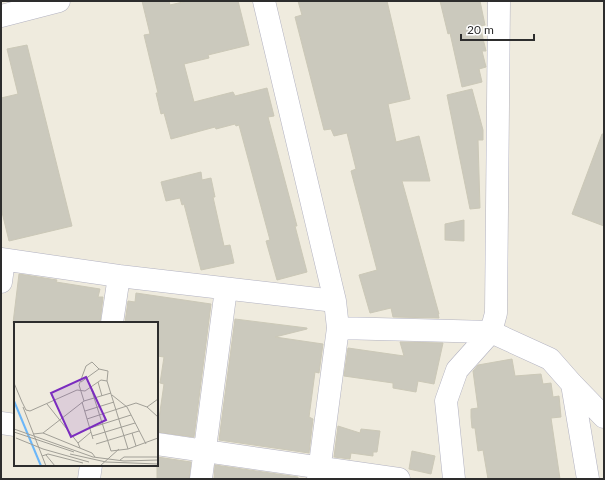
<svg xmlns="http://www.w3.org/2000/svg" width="605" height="480" font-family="Lato,sans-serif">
  <rect width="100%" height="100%" fill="#efebde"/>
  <!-- building -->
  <path fill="#cbc9bd" stroke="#cbc8b7" d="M142 1H169L170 5 187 1H238L249 45 208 55 209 58 184 64 194 102 233 92 235 96 267 88 274 116 268 117 297 226H295L307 272 277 280 266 241 270 240 239 125 236 126 235 124 216 129 215 127 171 139 164 113 161 114 156 93H158L144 35 150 34Z
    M298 1H387L410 99 388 104 396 142 419 136 430 181H402L439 314H438L439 318 393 317 391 308 370 313 359 275 377 270 351 171 356 169 347 133 334 136 331 129 324 130 295 17 302 15Z
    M440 1H480L485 25 480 26 486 51H482L486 67 479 69 482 82 462 87 450 33 448 34Z
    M27 45 72 226 9 241 1 208V98L18 94 7 49Z
    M472 89 483 130V140H478L480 208 470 209 447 95Z
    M602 134H604V226L572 214Z
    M201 172 202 180 211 178 215 197H213L224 246 230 245 234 263 201 270 184 204 182 205 180 198 166 201 161 182Z
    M464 220V241L445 240V224Z
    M19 274 57 280 56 282 100 289 98 297H103L100 323H13Z
    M136 293 211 304 194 437 157 432 164 384 160 383 164 357 157 356V323H125L128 301 135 302Z
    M235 319 307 328V329L275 337 323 344 319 373 315 372 309 417 313 419 309 453 219 440Z
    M400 342 443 343 434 384 418 381 416 392 393 388V383L344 376 348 348 404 356Z
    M512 359 515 376 541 374 543 384 551 383 553 397 559 396 561 417 551 418 560 479H488L483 450 478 451 475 428H472L471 417V409L478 408 473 371 478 365Z
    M338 426 360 433 361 429 380 431 377 452H373V456L351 453 350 459 334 457Z
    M412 451 435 456 431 474 409 469Z
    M157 457 191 462 189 479H157Z
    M215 465 298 477V479H214Z"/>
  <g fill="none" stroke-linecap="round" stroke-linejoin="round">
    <!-- street casing -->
    <g stroke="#b2b2c1" stroke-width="23">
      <path id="street" d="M264 1 335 301 338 328 318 479
        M1 259 119 276 335 301
        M1 282 4 260
        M112 323 119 276
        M338 328 491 332 550 359 572 384 604 417
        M572 384 588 479
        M1 423 15 425
        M157 444 399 479
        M89 479 91 465
        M201 479 226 289
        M454 479 446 401 457 370 491 332 496 313 499 1"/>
    </g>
    <!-- secondary casing -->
    <g stroke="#b2b2c1" stroke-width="23">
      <path id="secondary" d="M1 16 59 1"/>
    </g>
    <!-- street -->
    <use href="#street" stroke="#fff" stroke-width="22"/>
    <!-- secondary -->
    <use href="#secondary" stroke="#fff" stroke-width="22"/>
  </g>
  <!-- overview -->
  <g transform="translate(14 322)">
    <rect width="144" height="144" fill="#efebde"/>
    <path fill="none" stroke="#6ab6f9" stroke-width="2" d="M0 79 27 144"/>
    <path fill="none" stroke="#a19f97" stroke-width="1" d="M67 60 85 47M84 60 88 74M0 61 8 80M77 66 97 129 114 127 144 116M98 73 113 85 132 122M70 79 65 63 72 44 78 40 85 47 94 49 93 59 114 127M8 80 12 88 16 89 63 68 71 69 87 58 93 59M68 80 79 117M33 82 64 121 66 126M9 85 32 144M133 85 144 95M71 89 100 80M73 97 122 81 133 85 144 77M76 106 117 93M0 107 79 135 110 139 144 138M0 110 60 130M29 111 70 79 97 71M118 111 122 124M19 112 29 111 78 131 81 135M78 114 121 101M2 116 29 127 75 140M64 121 77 110M82 122 125 109M56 132 92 140 144 142M32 133 41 144M28 134 34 132 69 141M106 138 110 135H144M86 144 105 127"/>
    <path fill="#7b2cbf" fill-opacity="0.15" stroke="#7b2cbf" stroke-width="2" d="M72 55 92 98 57 115 37 71Z"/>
    <rect width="144" height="144" fill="none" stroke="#2d2d2d" stroke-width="2"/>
  </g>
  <!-- border -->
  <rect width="605" height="480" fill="none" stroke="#2d2d2d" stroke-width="4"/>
  <!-- scale -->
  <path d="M461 34v6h73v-6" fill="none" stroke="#2d2d2d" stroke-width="2"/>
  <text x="467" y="34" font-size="12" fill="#2d2d2d" stroke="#ffffff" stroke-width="3" paint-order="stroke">20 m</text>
</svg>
